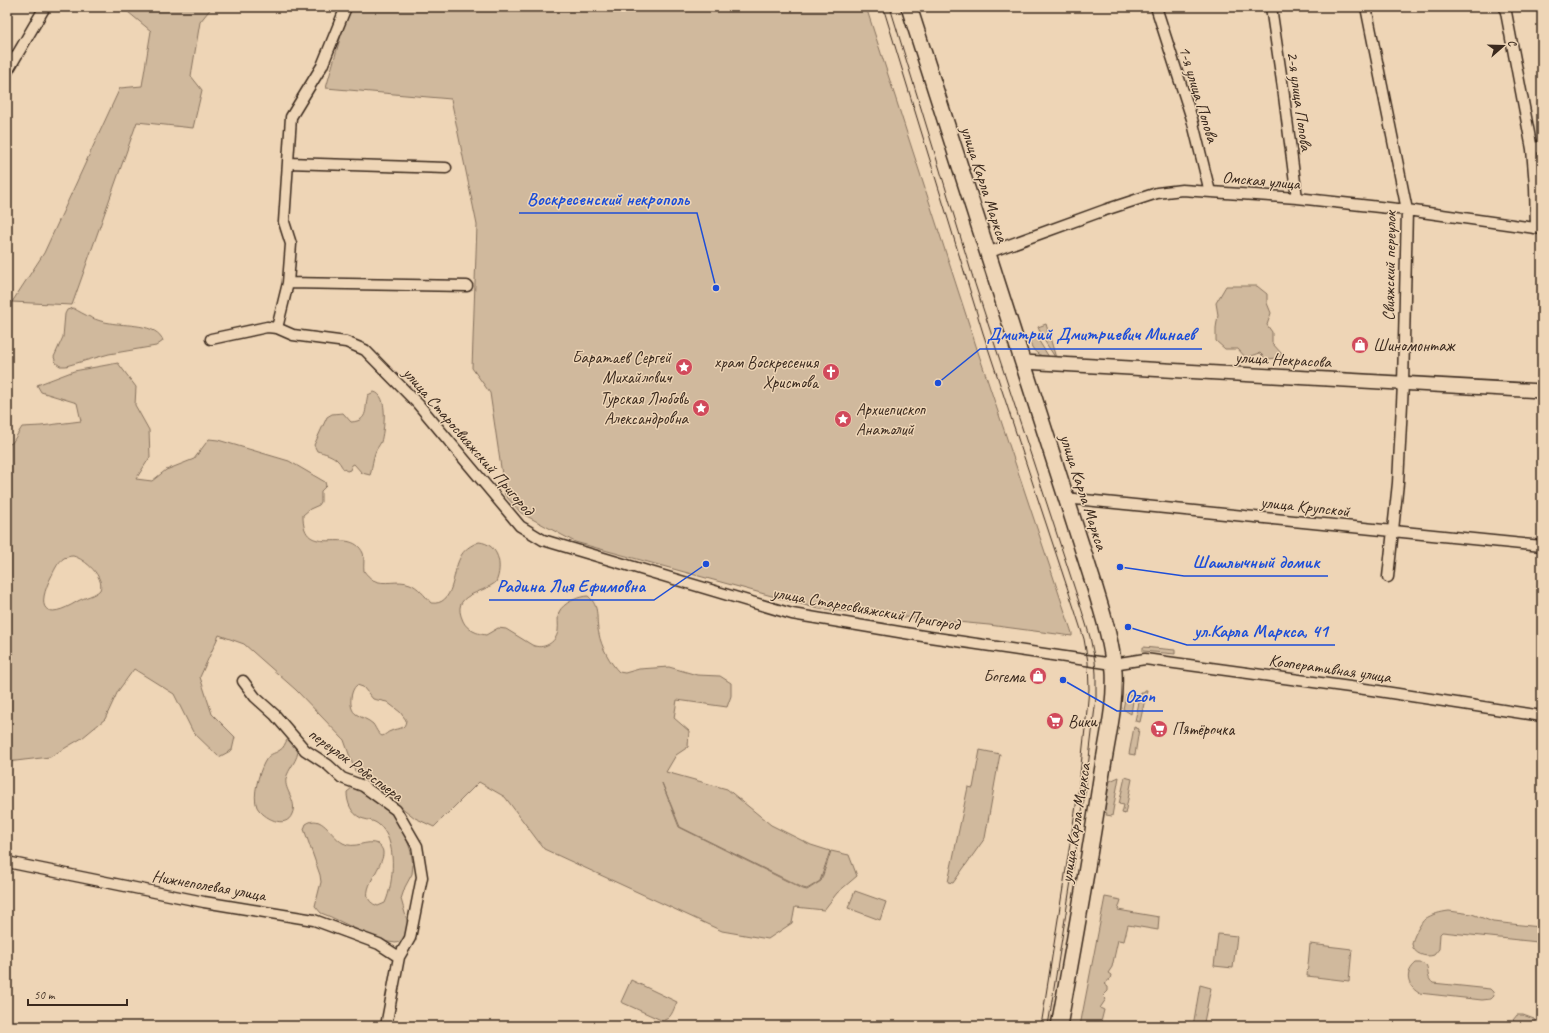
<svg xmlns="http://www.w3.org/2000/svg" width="1549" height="1033" font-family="Caveat,sans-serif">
  <rect width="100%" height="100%" fill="#eed5b6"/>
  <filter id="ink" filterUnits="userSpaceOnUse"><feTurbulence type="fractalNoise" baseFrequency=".025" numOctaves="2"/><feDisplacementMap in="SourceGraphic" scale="8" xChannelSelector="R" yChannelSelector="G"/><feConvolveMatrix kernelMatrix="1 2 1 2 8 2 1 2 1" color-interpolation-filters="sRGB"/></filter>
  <g filter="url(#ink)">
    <!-- green -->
    <path fill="#d0b99d" stroke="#86725e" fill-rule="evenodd" d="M122 7H212L200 22 191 76 202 90 193 128 137 122 72 305 12 302 44 253 120 88 142 86 151 31Z
      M349 7H866L979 355 1072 633V636L989 625 819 609 575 542 521 513 505 495 490 393 472 368 477 225 451 99 326 88Z
      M1226 286H1257L1267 294V303L1271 313 1267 325 1272 332V343L1282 354 1278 358 1266 359 1260 353 1246 358 1238 349H1225L1216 341V328L1218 315 1216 303Z
      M73 308C85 315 96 321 110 323 124 326 158 323 163 341L156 346 109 354 66 366H60L56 363 54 357 63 337 65 314 67 310Z
      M1046 324 1056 358 1055 357 1042 337 1038 327Z
      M1037 338 1049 357C1037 356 1034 352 1029 341Z
      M118 363 136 387 135 405 149 430 150 457 136 479 152 481 166 470 194 459 209 439 218 440 289 461 325 482 326 486 321 491V502L319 505 310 509 303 515C302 562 350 524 363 553 365 558 363 566 364 571 366 574 370 578 373 580 384 586 398 579 410 584 418 587 425 596 431 603 455 606 452 572 460 558 463 550 471 545 479 542 499 544 503 566 496 582 481 595 450 593 463 621 467 630 478 634 486 635L498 628 506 629 532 645C543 650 556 643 558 631 559 625 557 618 559 612 563 603 579 596 588 596 601 607 595 619 599 634 601 646 610 663 619 672L625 673 639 669 669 667 697 675 720 676 731 683V696L727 707 677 700 674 718 689 731 688 747 676 755 666 772 727 789 771 825 811 845 830 851 820 881 807 889 803 888 680 827 662 783 679 827 803 889 807 890 821 881 831 851 849 855 857 876 837 893 824 910 795 907 792 923 768 939 722 931 544 849 505 797 479 782 434 827 415 818 355 771 344 740 296 690 244 644 219 635 200 677 212 714 235 737 232 750 219 757 193 732 174 694 134 669 118 691 105 719 82 738 50 757 7 762V445L12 443 22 427 41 426 81 421 77 403 41 392 37 385 74 371ZM73 556C85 559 105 577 100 590 94 596 85 597 78 601 44 622 35 608 52 575 55 569 58 562 64 558 67 557 70 556 73 556ZM357 685 363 687 373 699 387 702 400 712 406 720C405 731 398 727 391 731 387 732 386 735 382 736 377 733 376 728 373 724 368 719 361 718 356 714 348 709 350 690 357 685Z
      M374 392C389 395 384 431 381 442 379 446 376 449 375 453 373 459 372 466 371 472L370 475 362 473 354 464 352 465 350 470 347 471C341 468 342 465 338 461 333 455 324 453 317 451L314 445 316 441 327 417 332 414 343 413 351 422C370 421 364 407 368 395Z
      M1143 647 1175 650V654L1143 651Z
      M1145 690H1147L1140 722 1135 721 1141 693H1144Z
      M1126 694 1134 695 1131 714 1123 709Z
      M1134 727 1139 729 1135 755 1129 754Z
      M287 740H291L298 748C299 760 288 768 286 779 284 791 298 801 292 814 286 830 263 818 257 807 252 796 259 773 264 763 270 752 273 755 280 750 284 748 285 743 287 740Z
      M980 750 1000 754 985 838 953 883 948 882 968 787 973 788Z
      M1119 777 1112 816 1106 815 1107 813 1104 812 1110 781Z
      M1125 777 1132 779 1125 814 1122 813 1124 805 1119 804Z
      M352 788 362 790 390 809 403 827 411 852 413 865 412 874 405 887 401 899 408 924 405 939 396 943 381 941 331 917 321 913 315 906 321 882 320 875 304 829 306 824C322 813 330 836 343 843 355 850 366 839 378 844 380 846 383 849 383 852 385 867 351 897 378 906L385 903C394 883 398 839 378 824 373 820 366 820 361 818 351 813 347 803 347 792Z
      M855 891 886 902 880 920 848 908Z
      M1105 897 1121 900 1118 910 1159 917 1158 930 1128 925 1124 941 1118 940 1112 967 1108 973 1111 975 1110 979 1104 984 1108 987V991L1103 996 1106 999 1100 1008 1104 1010 1100 1026H1080Z
      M1449 911 1472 914 1493 922 1540 927 1542 928V940L1538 942 1442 932 1440 934 1439 949 1434 955C1426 958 1413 954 1412 944 1412 939 1421 922 1425 919 1432 914 1441 912 1449 911Z
      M1218 934 1237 936 1233 968 1214 966Z
      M1310 944 1352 949 1349 981 1307 976Z
      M1416 963C1434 962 1423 976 1433 983L1490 989 1493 992 1494 996 1491 999 1482 1000 1419 993C1407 986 1404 973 1416 963Z
      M631 980 677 1002C673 1010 671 1021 661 1020L621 1002Z
      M1200 985 1211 988 1204 1022 1220 1025 1219 1026H1193Z
      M1517 1015H1523L1534 1019 1535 1022C1530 1027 1517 1027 1513 1020Z"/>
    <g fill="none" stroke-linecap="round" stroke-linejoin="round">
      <!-- minor casing -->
      <g stroke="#3b2a1e" stroke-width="13">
        <path id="minor" d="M1156 7 1192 119 1210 192
          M1271 7 1283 88 1297 198
          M1366 7 1407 210 1403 384 1398 483 1388 577
          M1505 7 1532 149 1535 186 1536 227
          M7 72 45 7
          M1532 149 1542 146
          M288 163 446 168
          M987 253 1105 210 1157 193 1182 190 1297 198 1407 210 1542 229
          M288 283 467 286
          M277 328 288 283 291 244 284 222 291 117 322 66 346 7
          M211 339 267 327 277 328 293 335 346 342 365 350 418 404 520 526 543 540 792 614 923 636 1113 664 1145 659 1372 690 1542 716
          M1065 498 1542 546
          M243 681 255 697 275 715 305 750 328 765 342 778 363 786 396 810 417 846 422 877 410 938 399 957 386 1026
          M7 862 204 902 314 920 379 944 399 957"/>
      </g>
      <!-- tertiary casing -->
      <g stroke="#3b2a1e" stroke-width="16">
        <path id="tertiary" d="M1023 362 1542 391"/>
      </g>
      <!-- secondary casing -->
      <g stroke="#3b2a1e" stroke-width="18">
        <path id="secondary" d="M909 7 1095 588C1103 615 1112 643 1114 671 1116 707 1106 743 1101 779 1089 861 1074 944 1059 1026"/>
      </g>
      <!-- minor -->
      <use href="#minor" stroke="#eed5b6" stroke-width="10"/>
      <!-- tertiary -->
      <use href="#tertiary" stroke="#eed5b6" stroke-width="13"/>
      <!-- secondary -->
      <use href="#secondary" stroke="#eed5b6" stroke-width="15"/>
      <!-- tram -->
      <path stroke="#3b2a1e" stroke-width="1" d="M883 7 983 333 1075 611 1084 639 1088 662 1089 689 1087 710 1078 793 1041 1026
        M890 7 974 281 1082 611 1090 637 1095 661 1096 674V698L1085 793 1048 1026"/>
    </g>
  </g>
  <!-- icons -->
  <defs>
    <g id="shop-disc" transform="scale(0.9)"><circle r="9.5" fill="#d1495b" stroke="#eed5b6"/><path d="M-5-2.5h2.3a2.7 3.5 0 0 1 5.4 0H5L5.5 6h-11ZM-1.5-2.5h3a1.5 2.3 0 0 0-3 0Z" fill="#fff"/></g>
    <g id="sight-disc" transform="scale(0.9)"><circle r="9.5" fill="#d1495b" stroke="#eed5b6"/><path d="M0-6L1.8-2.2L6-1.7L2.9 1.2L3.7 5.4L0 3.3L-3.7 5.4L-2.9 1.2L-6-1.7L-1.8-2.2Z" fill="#fff"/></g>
    <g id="church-disc" transform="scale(0.9)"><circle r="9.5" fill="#d1495b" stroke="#eed5b6"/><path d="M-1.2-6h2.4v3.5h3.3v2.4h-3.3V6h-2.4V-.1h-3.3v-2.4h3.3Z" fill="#fff"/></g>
    <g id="supermarket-disc" transform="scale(0.9)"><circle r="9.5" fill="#d1495b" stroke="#eed5b6"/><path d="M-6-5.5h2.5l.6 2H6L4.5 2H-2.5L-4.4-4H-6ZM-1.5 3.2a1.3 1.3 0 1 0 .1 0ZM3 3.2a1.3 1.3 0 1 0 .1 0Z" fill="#fff"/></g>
  </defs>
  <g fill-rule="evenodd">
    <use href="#shop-disc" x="1360" y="345"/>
    <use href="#sight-disc" x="684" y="367"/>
    <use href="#church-disc" x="831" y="372"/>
    <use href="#sight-disc" x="701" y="408"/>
    <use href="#sight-disc" x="843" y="419"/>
    <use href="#shop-disc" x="1038" y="676"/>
    <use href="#supermarket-disc" x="1055" y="721"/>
    <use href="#supermarket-disc" x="1159" y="729"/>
  </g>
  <g text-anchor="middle" stroke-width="3" stroke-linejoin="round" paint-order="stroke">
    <!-- street labels -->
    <g font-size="17" fill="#3b2a1e" stroke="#eed5b6">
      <text transform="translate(1199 94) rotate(73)" y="6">1-я улица Попова</text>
      <text transform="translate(1300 101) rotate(82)" y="6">2-я улица Попова</text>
      <text transform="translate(1261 180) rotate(5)" y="6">Омская улица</text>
      <text transform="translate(985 184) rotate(72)" y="6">улица Карла Маркса</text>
      <text transform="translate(1389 266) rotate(-89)" y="6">Свияжский переулок</text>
      <text transform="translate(1283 359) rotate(3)" y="6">улица Некрасова</text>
      <text transform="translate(469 441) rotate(49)" y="6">улица Старосвияжский Пригород</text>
      <text transform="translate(1084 492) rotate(72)" y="6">улица Карла Маркса</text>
      <text transform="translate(1305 506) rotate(6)" y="6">улица Крупской</text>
      <text transform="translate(866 608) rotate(10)" y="6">улица Старосвияжский Пригород</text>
      <text transform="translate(1330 668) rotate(8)" y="6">Кооперативная улица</text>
      <text transform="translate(356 764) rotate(36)" y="6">переулок Робеспьера</text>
      <text transform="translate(1075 823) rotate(-81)" y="6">улица Карла Маркса</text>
      <text transform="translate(209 885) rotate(10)" y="6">Нижнеполевая улица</text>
    </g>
    <!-- poi labels -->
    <g font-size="17" fill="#3b2a1e" stroke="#eed5b6" text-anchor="start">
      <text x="1373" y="351">Шиномонтаж</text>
      <text x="671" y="363" text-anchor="end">Баратаев Сергей<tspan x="671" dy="20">Михайлович</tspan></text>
      <text x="818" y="368" text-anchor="end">храм Воскресения<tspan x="818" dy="20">Христова</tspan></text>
      <text x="688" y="404" text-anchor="end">Турская Любовь<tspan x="688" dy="20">Александровна</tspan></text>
      <text x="856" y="415">Архиепископ<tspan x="856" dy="20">Анатолий</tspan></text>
      <text x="1025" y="682" text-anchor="end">Богема</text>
      <text x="1068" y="727">Вики</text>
      <text x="1172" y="735">Пятёрочка</text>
    </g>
  </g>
  <!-- callouts -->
  <path fill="none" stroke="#1d4ed8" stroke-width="1.5" d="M716 288L697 213H519M938 383L980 349H1202M1120 567L1184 576H1328M706 564L654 600H489M1128 627L1187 645H1335M1063 680L1117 711H1163"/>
  <g fill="#1d4ed8" stroke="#eed5b6" stroke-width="1.5">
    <circle cx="716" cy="288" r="4"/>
    <circle cx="938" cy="383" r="4"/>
    <circle cx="1120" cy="567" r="4"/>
    <circle cx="706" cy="564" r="4"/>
    <circle cx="1128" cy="627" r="4"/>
    <circle cx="1063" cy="680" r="4"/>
  </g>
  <g font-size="18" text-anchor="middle" font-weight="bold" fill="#1d4ed8" stroke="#eed5b6" stroke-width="3" stroke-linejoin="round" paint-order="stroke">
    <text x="608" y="205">Воскресенский некрополь</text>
    <text x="1091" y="340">Дмитрий Дмитриевич Минаев</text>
    <text x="1256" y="568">Шашлычный домик</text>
    <text x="571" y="592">Радина Лия Ефимовна</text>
    <text x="1261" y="637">ул.Карла Маркса, 41</text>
    <text x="1140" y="702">Ozon</text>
  </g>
  <!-- margin -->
  <rect width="1549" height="1033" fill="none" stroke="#eed5b6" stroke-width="24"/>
  <rect x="12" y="12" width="1525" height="1009" fill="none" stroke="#3b2a1e" stroke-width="1.5" filter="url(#ink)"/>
  <!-- north arrow -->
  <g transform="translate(1503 46) rotate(70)" stroke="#eed5b6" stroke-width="3" paint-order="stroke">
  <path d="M0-3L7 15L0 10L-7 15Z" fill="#3b2a1e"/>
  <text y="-6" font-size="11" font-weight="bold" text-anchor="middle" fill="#3b2a1e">С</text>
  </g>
  <!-- scale -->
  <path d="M28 999v6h99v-6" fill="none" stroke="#3b2a1e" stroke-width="2"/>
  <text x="34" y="999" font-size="12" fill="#3b2a1e" stroke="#eed5b6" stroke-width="3" paint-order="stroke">50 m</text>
</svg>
